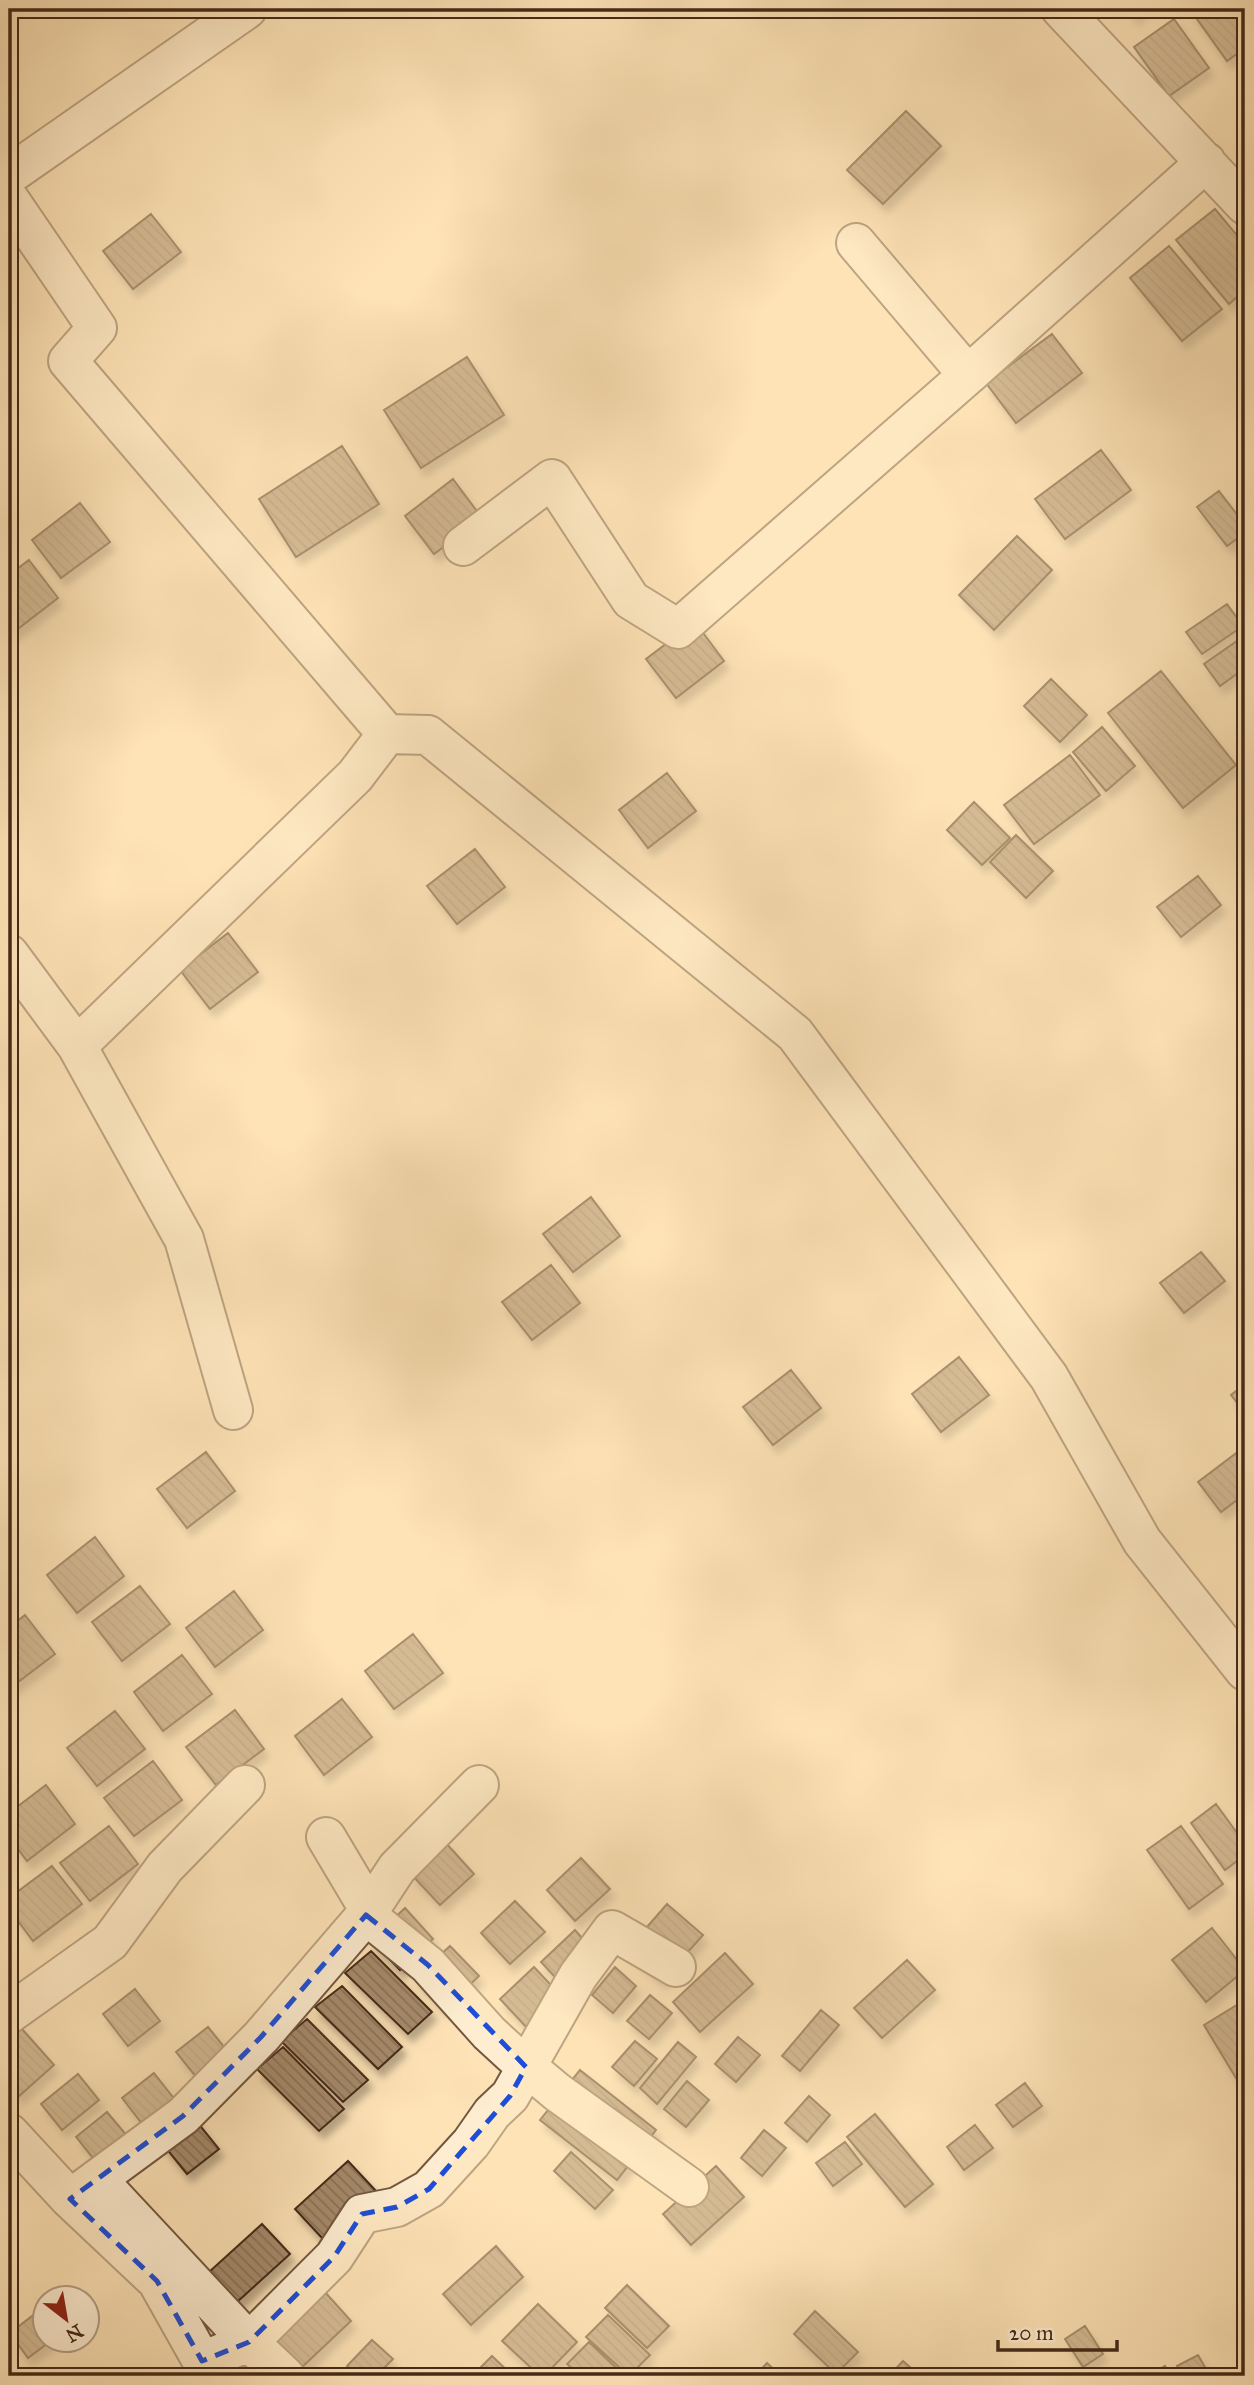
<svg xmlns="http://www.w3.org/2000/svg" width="1254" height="2385" font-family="'IM FELL Great Primer',serif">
  <defs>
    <pattern id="building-back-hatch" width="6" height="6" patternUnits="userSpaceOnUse" patternTransform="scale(1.75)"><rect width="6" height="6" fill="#a58a6b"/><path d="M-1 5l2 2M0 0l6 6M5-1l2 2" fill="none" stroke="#887157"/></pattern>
    <filter id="shadow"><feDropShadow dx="4.5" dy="8" stdDeviation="3.5" flood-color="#0004"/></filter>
  </defs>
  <rect width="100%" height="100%" fill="#fee3b7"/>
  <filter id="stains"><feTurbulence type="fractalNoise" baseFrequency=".00286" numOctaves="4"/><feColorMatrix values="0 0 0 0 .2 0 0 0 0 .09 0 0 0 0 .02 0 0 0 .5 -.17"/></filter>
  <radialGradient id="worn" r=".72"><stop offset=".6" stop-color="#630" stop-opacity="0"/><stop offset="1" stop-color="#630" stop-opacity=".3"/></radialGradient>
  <!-- building -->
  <path fill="url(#building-back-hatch)" stroke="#442a18" stroke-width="2" filter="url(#shadow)" d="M1128 9H1144L1134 17Z
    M1197 9H1245V48L1227 61 1192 12Z
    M1174 19 1209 68 1169 96 1134 47Z
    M906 111 941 146 883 204 847 170Z
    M1215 209 1245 245V290L1229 304 1176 240Z
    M151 214 181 252 133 289 103 251Z
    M1169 246 1222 309 1182 341 1130 278Z
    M1052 334 1082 373 1016 423 986 383Z
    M467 357 504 415 421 468 384 410Z
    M342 446 379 504 296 557 259 499Z
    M1101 450 1131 490 1065 539 1035 499Z
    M453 479 482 518 434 554 405 516Z
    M1219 491 1245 525V533L1227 546 1197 507Z
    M80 503 110 542 61 578 32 540Z
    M1017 536 1052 570 994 630 959 595Z
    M29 560 58 598 10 635 9 575Z
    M1227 604 1243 626 1202 654 1186 632Z
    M695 622 724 661 676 698 646 659Z
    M1244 636 1245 668 1220 686 1204 664Z
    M1161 671 1236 765 1183 808 1108 713Z
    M1051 679 1087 715 1060 742 1024 706Z
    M1102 727 1135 766 1106 791 1073 752Z
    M1070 755 1100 795 1034 844 1004 805Z
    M667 773 696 811 648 848 619 810Z
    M974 802 1010 838 982 865 947 830Z
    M1016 835 1053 871 1026 898 990 862Z
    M475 849 505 887 457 924 427 886Z
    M1198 876 1221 905 1181 937 1157 907Z
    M228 933 258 972 210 1009 180 970Z
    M1245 1047V1062L1238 1053Z
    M591 1197 620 1236 573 1272 543 1234Z
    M1201 1252 1225 1281 1184 1313 1160 1283Z
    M551 1265 580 1303 532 1340 502 1302Z
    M959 1357 989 1395 941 1432 912 1394Z
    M791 1370 821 1408 773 1445 743 1407Z
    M1245 1384V1413L1231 1395Z
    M1239 1451 1245 1459V1494L1221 1512 1198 1482Z
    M206 1452 235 1491 187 1528 157 1489Z
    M95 1537 124 1576 77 1613 47 1575Z
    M140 1586 170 1624 122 1661 92 1622Z
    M234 1591 263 1630 215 1667 186 1628Z
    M25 1615 55 1654 9 1689V1628Z
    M413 1634 443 1673 394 1709 365 1671Z
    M182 1655 212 1694 163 1731 134 1692Z
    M342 1699 372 1737 324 1775 295 1736Z
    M235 1710 264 1749 216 1785 186 1747Z
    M115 1711 145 1749 97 1786 67 1748Z
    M153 1761 182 1800 134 1836 104 1798Z
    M46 1785 75 1824 27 1861 9 1837V1813Z
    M1216 1804 1245 1844V1855L1225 1870 1191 1823Z
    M109 1826 138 1864 90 1901 60 1863Z
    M1181 1826 1223 1884 1189 1909 1147 1850Z
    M445 1842 474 1874 440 1905 411 1874Z
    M581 1858 610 1889 575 1921 547 1890Z
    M52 1866 82 1904 33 1941 9 1909V1898Z
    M515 1901 545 1932 510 1964 481 1933Z
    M667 1904 703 1935 662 1981 627 1950Z
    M405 1908 433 1939 400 1970 371 1940Z
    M1212 1928 1245 1970 1206 2002 1172 1960Z
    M575 1930 603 1962 570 1993 541 1962Z
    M450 1946 479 1976 445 2008 416 1977Z
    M371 1951 432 2012 408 2034 345 1973Z
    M725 1953 753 1984 700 2032 673 2002Z
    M907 1960 935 1990 882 2038 854 2008Z
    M534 1967 563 1998 529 2030 500 1999Z
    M615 1967 636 1986 613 2013 592 1995Z
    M342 1986 402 2047 378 2069 315 2007Z
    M135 1989 160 2021 128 2046 103 2014Z
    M650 1995 672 2013 649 2039 627 2021Z
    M1245 2000V2093L1204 2025Z
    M821 2010 839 2025 800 2071 782 2056Z
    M307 2019 368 2080 343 2102 281 2041Z
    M14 2020 54 2065 18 2097 9 2087V2024Z
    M208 2027 233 2058 201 2083 176 2052Z
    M738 2037 760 2055 736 2082 715 2064Z
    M635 2041 657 2059 634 2086 612 2067Z
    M678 2042 696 2057 657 2104 640 2088Z
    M283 2047 344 2109 319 2131 257 2069Z
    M580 2070 656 2130 617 2180 540 2120Z
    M154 2073 179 2105 147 2130 122 2098Z
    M78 2074 99 2100 62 2130 41 2104Z
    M687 2081 709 2100 686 2127 664 2109Z
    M1025 2083 1042 2106 1013 2127 996 2105Z
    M809 2096 830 2115 807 2142 785 2123Z
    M107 2112 133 2143 101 2168 76 2137Z
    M875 2114 933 2184 905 2207 847 2137Z
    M193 2117 219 2149 187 2174 161 2142Z
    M975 2125 993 2148 964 2170 947 2147Z
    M764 2130 786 2148 762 2176 741 2158Z
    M845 2142 862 2164 833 2186 816 2163Z
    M571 2152 613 2190 595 2209 554 2171Z
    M348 2161 376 2191 323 2239 295 2209Z
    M716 2166 744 2197 691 2245 663 2214Z
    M262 2224 290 2254 237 2302 209 2272Z
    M496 2246 523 2277 471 2325 443 2294Z
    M627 2285 669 2326 647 2348 605 2308Z
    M324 2291 351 2321 299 2370 271 2339Z
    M538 2304 577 2342 544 2376H540L502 2341Z
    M45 2306 46 2340H52L28 2358 10 2333Z
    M815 2311 858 2352 836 2374 794 2334Z
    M608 2315 650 2355 629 2376 586 2337Z
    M1085 2326 1103 2354 1083 2367 1065 2339Z
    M372 2340 393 2359 376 2376H359L347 2366Z
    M589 2342 625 2376H580L567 2364Z
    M1198 2355 1210 2376H1183L1177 2366Z
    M492 2356 513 2376H472Z
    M903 2361 920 2376H889Z
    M767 2363 781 2376H755Z
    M1165 2366 1171 2376H1149Z
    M428 2369 435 2376H421Z"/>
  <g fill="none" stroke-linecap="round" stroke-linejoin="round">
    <!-- minor casing -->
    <g stroke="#725840" stroke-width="42">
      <path id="minor" d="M1061 9 1245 205
        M9 175 247 9
        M9 199 97 328 68 361 387 734
        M856 243 968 375 1206 162
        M463 546 552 479 631 600 678 629 968 375
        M9 954 77 1046 355 776 387 734 428 735 795 1034 1049 1377 1142 1541 1245 1671
        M77 1046 184 1239 233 1410
        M326 1837 370 1911 366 1915 428 1965 489 2033 514 2056 557 2092 689 2187
        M9 2014 110 1942 165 1867 245 1785
        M9 2133 70 2199 157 2281 202 2361 249 2342 334 2257 362 2214 397 2207 429 2189 471 2143 492 2113 510 2096 578 1976 612 1930 676 1967
        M97 2179 249 2342 285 2376
        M70 2199 183 2116 261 2037 366 1915 397 1868 479 1785"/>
    </g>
    <!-- minor -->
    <use href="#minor" stroke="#feedd0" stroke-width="38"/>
  </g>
  <!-- marked area -->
  <path d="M0 0H1254V2385H0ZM366 1915 428 1965 526 2067 510 2096 429 2189 397 2207 362 2214 334 2257 249 2342 202 2361 157 2281 70 2199 183 2116 261 2037Z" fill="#fee3b7" fill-opacity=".55" fill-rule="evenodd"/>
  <path fill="none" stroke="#1d4ed8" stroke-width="5" stroke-dasharray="14 9" stroke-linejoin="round" d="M366 1915 428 1965 526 2067 510 2096 429 2189 397 2207 362 2214 334 2257 249 2342 202 2361 157 2281 70 2199 183 2116 261 2037Z"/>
  <!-- margin -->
  <rect width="1254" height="2385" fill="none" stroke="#fee3b7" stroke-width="35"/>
  <rect x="10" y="10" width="1233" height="2364" fill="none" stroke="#442a18" stroke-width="3.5"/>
  <rect x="18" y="18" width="1219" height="2350" fill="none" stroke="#442a18" stroke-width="2"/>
  <!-- north arrow -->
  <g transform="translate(66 2319) rotate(149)"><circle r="33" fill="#feedd0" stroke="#b49f86" stroke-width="2"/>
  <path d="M0-5L12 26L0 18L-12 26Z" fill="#8f2418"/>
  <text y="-10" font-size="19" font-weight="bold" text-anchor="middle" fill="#442a18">N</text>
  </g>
  <!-- scale -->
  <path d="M998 2340v10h119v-10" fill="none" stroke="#442a18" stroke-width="3.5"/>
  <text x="1009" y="2340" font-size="21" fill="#442a18" stroke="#feedd0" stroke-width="5" paint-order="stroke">20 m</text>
  <rect width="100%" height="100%" filter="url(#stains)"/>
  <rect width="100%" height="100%" fill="url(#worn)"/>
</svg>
